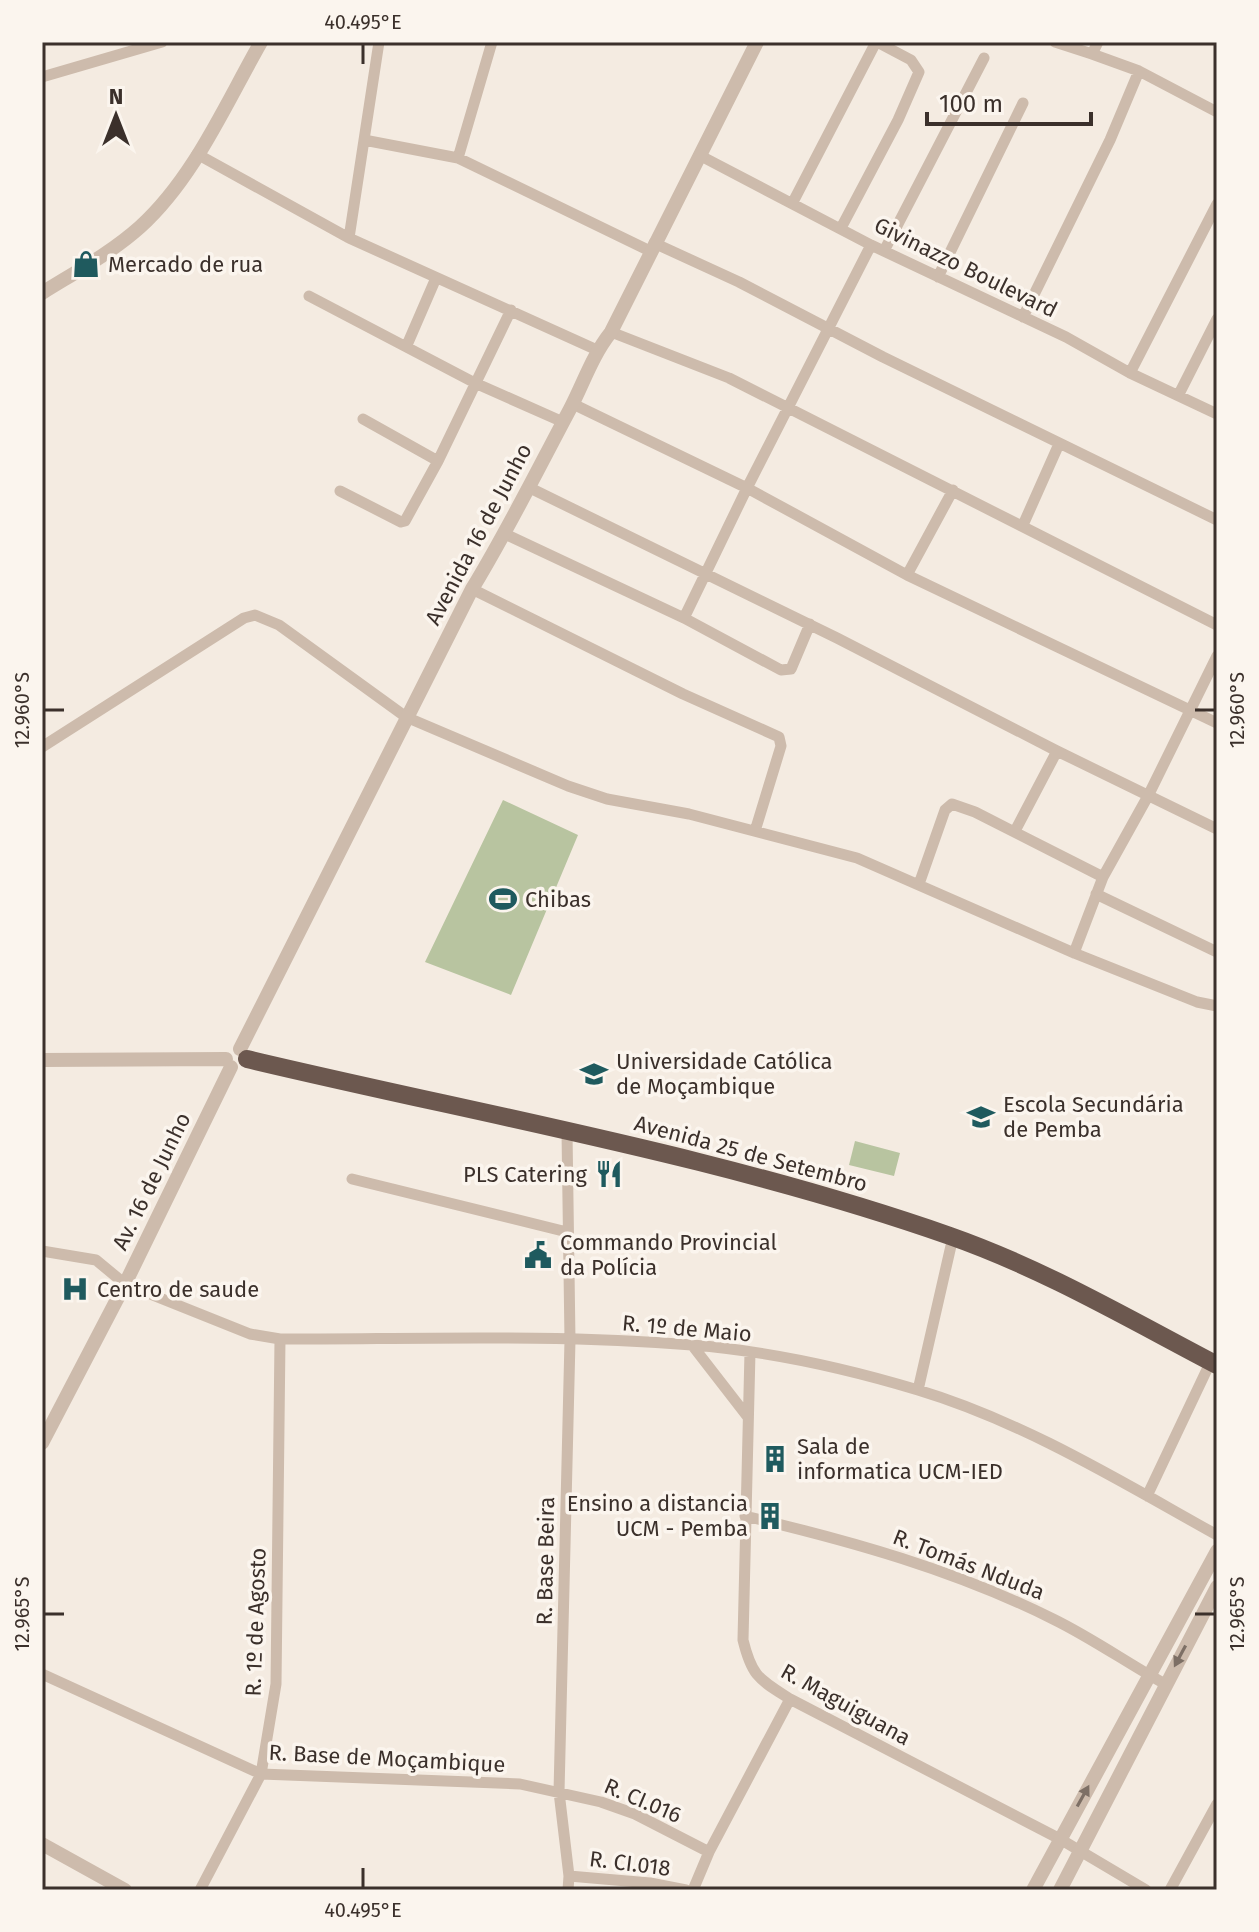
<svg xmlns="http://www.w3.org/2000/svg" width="1259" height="1932" font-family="'Fira Sans',sans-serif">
  <rect width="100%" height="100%" fill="#f4ebe1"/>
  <!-- green -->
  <path fill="#b8c4a0" d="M503 800 578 835 511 995 425 962Z
    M855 1141 900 1153 894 1176 849 1165Z"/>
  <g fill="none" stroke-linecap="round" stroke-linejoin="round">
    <!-- minor -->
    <path stroke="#cdbbac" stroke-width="11" d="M379 42 349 238 597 350
      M1055 42 1092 54
      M1098 42 1092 54 1139 71 1217 112
      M42 77 162 42
      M364 140 458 158 650 251
      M197 154 349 238
      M699 155 871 245 1066 337 1130 373 1217 414
      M458 158 492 42
      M793 202 876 42
      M841 228 898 120 919 72 911 60 877 42
      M654 243 739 282 883 357 1217 520
      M884 251 984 58
      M938 277 1023 103
      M309 296 475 383 563 422
      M1023 317 1110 140 1139 71
      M611 332 729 378 1217 625
      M407 345 436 278
      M1130 373 1217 204
      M1179 394 1217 319
      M573 404 747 488 907 575 1217 723
      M363 419 438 461
      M528 487 837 638 1057 751 1217 829
      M340 491 401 522 405 521 438 461 511 310
      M1023 525 1059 444
      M505 534 684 618 781 670 791 669 810 624
      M907 575 953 490
      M472 589 683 694 779 737 781 746 755 831
      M684 618 747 488 871 245
      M42 747 244 618 255 615 279 625 406 717 568 786 607 799 689 814 857 858 1074 953 1197 1002 1217 1006
      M1015 831 1057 751
      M919 884 945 810 952 804 975 812 1103 877
      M1096 894 1217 952
      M1074 953 1103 877 1148 796 1217 656
      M567 1132 570 1340 559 1792 569 1876 568 1890
      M352 1179 567 1232
      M42 1251 96 1260 125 1284 250 1334 280 1339C416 1339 555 1334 692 1345 767 1351 845 1368 918 1390 1024 1422 1120 1481 1217 1535
      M692 1345 747 1416
      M750 1352 743 1640C752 1677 759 1679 790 1699L1060 1839 1146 1890
      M918 1390 953 1237
      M1147 1496 1211 1361
      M745 1516C851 1541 955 1570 1053 1619 1092 1638 1127 1663 1165 1684
      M42 1674 261 1774 520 1784 601 1802 635 1814 709 1852
      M569 1876 650 1883 686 1890
      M200 1890 261 1774 276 1684 280 1339
      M693 1890 709 1852 790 1699
      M1170 1890 1217 1804"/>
    <!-- tertiary -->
    <path stroke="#cdbbac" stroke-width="14" d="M42 293C74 273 111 253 140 227 194 178 225 105 261 42
      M240 1049 472 589C508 530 538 469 570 409 584 382 592 356 611 332L757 42
      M42 1060 226 1059
      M42 1443 125 1284 231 1067
      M42 1844 125 1890
      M1033 1890 1217 1551
      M1060 1890 1217 1587"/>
    <!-- trunk -->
    <path stroke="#6c584f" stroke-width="18" d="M247 1059C482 1115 722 1156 950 1236 1044 1269 1129 1319 1217 1365"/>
  </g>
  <!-- one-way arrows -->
  <defs><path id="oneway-solid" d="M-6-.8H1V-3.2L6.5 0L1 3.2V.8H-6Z" transform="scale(2)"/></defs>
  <g fill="#7d6f65">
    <use href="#oneway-solid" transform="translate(1180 1656) rotate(118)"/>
    <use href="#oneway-solid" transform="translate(1083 1796) rotate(-61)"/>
  </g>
  <!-- ticks -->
  <path fill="none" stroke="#3b302b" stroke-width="3" d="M363 44V64M44 710H64M1195 710H1215M44 1614H64M1195 1614H1215M363 1868V1888"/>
  <!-- icons -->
  <defs>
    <g id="shop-bare" transform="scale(2.16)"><path d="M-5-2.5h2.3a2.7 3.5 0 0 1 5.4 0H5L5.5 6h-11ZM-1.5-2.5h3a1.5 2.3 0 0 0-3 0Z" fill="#1f5a5e" stroke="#fbf5ee" stroke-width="2.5" paint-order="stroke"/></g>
    <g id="stadium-bare" transform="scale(2.16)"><path d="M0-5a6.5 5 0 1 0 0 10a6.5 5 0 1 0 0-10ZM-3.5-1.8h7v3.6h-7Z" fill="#1f5a5e" stroke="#fbf5ee" stroke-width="2.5" paint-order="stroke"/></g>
    <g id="university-bare" transform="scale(2.16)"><path d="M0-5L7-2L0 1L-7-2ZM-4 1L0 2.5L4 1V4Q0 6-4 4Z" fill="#1f5a5e" stroke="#fbf5ee" stroke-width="2.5" paint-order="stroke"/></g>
    <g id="school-bare" transform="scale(2.16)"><path d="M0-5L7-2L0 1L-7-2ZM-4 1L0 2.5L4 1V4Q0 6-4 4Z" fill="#1f5a5e" stroke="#fbf5ee" stroke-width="2.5" paint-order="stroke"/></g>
    <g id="restaurant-bare" transform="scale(2.16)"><path d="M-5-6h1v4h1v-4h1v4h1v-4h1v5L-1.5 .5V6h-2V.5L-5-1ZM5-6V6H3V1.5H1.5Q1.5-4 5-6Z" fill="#1f5a5e" stroke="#fbf5ee" stroke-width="2.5" paint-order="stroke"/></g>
    <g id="civic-bare" transform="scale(2.16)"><path d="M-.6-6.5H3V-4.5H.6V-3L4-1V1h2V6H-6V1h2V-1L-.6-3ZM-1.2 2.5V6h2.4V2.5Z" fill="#1f5a5e" stroke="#fbf5ee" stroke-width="2.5" paint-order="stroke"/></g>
    <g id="hospital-bare" transform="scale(2.16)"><path d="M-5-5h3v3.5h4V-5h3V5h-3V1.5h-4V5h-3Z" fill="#1f5a5e" stroke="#fbf5ee" stroke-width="2.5" paint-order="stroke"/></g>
    <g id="building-bare" transform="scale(2.16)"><path d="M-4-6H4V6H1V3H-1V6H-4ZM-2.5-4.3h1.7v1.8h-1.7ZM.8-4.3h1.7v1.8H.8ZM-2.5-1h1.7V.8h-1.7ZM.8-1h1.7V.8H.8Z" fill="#1f5a5e" stroke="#fbf5ee" stroke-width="2.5" paint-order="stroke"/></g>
  </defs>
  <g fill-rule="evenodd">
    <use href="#shop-bare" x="86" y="264"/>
    <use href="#stadium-bare" x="503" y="899"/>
    <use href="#university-bare" x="594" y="1074"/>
    <use href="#school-bare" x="981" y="1117"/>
    <use href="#restaurant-bare" x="609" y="1174"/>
    <use href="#civic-bare" x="538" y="1255"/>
    <use href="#hospital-bare" x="75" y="1289"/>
    <use href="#building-bare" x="775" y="1459"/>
    <use href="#building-bare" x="770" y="1516"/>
  </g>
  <g text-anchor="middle" stroke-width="7" stroke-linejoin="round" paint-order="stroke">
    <!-- poi labels -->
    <g font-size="22" fill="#3b302b" stroke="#fbf5ee" text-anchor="start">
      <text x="108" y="272">Mercado de rua</text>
      <text x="525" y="907">Chibas</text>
      <text x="616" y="1069">Universidade Católica<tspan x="616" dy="25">de Moçambique</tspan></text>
      <text x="1003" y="1112">Escola Secundária<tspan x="1003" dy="25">de Pemba</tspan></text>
      <text x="587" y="1182" text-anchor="end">PLS Catering</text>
      <text x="560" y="1250">Commando Provincial<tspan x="560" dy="25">da Polícia</tspan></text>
      <text x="97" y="1297">Centro de saude</text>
      <text x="797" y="1454">Sala de<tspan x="797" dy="25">informatica UCM-IED</tspan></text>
      <text x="748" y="1511" text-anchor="end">Ensino a distancia<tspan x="748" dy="25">UCM - Pemba</tspan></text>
    </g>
    <!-- street labels -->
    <g font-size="22" fill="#3b302b" stroke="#fbf5ee">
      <text transform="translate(966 267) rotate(26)" y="8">Givinazzo Boulevard</text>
      <text transform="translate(478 534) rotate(-62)" y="8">Avenida 16 de Junho</text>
      <text transform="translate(751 1153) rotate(15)" y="8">Avenida 25 de Setembro</text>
      <text transform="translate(151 1181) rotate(-64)" y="8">Av. 16 de Junho</text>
      <text transform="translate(687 1328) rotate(5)" y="8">R. 1º de Maio</text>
      <text transform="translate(545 1561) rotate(-89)" y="8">R. Base Beira</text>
      <text transform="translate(969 1564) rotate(21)" y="8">R. Tomás Nduda</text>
      <text transform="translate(255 1622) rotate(-88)" y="8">R. 1º de Agosto</text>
      <text transform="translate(846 1704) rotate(29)" y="8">R. Maguiguana</text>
      <text transform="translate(387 1758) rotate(3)" y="8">R. Base de Moçambique</text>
      <text transform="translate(643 1800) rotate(23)" y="8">R. CI.016</text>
      <text transform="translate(630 1863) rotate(7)" y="8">R. CI.018</text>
    </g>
  </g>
  <!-- border -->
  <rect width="1259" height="1932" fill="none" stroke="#fbf5ee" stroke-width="88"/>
  <!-- north arrow -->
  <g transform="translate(116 116)" stroke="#fbf5ee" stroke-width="6" paint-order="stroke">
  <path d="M0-6L14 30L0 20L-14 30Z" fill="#3b302b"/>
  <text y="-12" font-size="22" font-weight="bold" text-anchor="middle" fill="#3b302b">N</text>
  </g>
  <!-- scale -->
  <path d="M927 112v12h164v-12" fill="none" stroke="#3b302b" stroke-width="4"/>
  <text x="939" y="112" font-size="24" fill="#3b302b" stroke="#fbf5ee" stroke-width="6" paint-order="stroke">100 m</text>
  <rect x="44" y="44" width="1171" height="1844" fill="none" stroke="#3b302b" stroke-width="3"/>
  <g font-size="20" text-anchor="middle" fill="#3b302b">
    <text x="363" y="29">40.495°E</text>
    <text transform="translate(22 710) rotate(-90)" y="7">12.960°S</text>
    <text transform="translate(1237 710) rotate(-90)" y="7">12.960°S</text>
    <text transform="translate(22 1614) rotate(-90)" y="7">12.965°S</text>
    <text transform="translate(1237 1614) rotate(-90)" y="7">12.965°S</text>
    <text x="363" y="1917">40.495°E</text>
  </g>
</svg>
